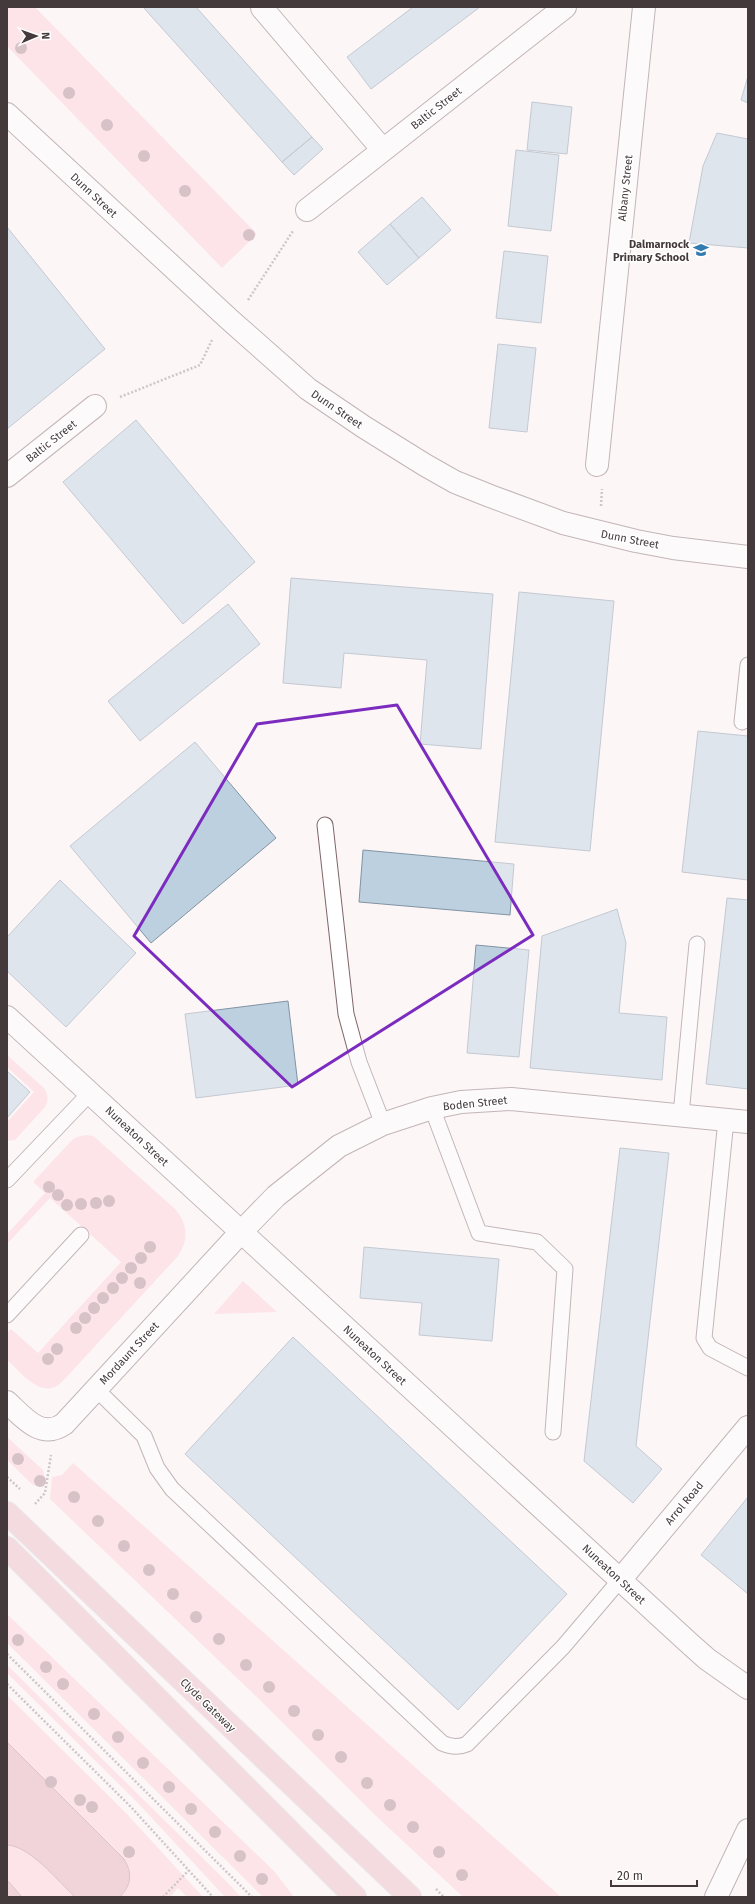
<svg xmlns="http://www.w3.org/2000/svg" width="755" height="1904" font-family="'Fira Sans',sans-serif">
  <rect width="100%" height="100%" fill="#fcf6f7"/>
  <!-- green -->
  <path fill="#fdcfd6" d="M7 7H35L257 234 222 268 7 46Z
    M7 1055 44 1088C48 1094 49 1101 45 1107L15 1140 7 1141V1122L34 1092 7 1067Z
    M86 1135 93 1136 98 1140 175 1209C188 1224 189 1240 178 1256L62 1382C42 1401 22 1373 7 1360V1333L11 1329 38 1353 121 1262 50 1198 7 1244V1234L45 1193 34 1183V1181L72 1140 77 1137Z
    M243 1281 277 1312 214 1314Z
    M7 1437 43 1470 45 1479 41 1486 33 1485 7 1460Z
    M73 1463 561 1897H463L375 1815 260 1700 50 1499 52 1477 62 1475Z
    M7 1614 274 1871 294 1897H263L7 1643Z
    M7 1665 228 1883 241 1897H225L137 1802 7 1673Z
    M7 1695 125 1812 203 1897H187L178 1888 170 1897H120L125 1892 119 1853 7 1742Z
    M7 1845C30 1846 58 1881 75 1897H22L7 1880Z"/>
  <!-- water -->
  <path fill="#e3aab3" stroke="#b3888f" d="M7 1742 124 1859C133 1874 131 1885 120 1897H75C58 1881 30 1846 7 1845Z
    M7 1880 22 1897H7Z"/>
  <!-- building -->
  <path fill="#bdd0e0" stroke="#8193a2" d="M143 7H196L312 137 282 162Z
    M413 7H480L371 89 347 57Z
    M748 76V103L741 100Z
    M532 102 572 107 567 154 527 150Z
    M717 133 748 139V248L689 243 703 166Z
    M312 137 323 149 294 175 282 162Z
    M516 150 559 155 551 231 508 226Z
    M422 197 451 230 419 258 390 224Z
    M390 224 419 258 387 285 358 252Z
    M7 227 105 349 7 429Z
    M504 251 548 256 541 323 496 318Z
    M498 344 536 348 527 432 489 428Z
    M136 420 255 562 183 624 63 482Z
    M291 578 493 594 481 749 420 744 427 660 344 653 341 688 283 683Z
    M519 592 614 601 590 851 495 842Z
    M228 604 260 644 140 741 108 701Z
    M698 731 748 736V880L682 872Z
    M195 742 276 838 151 943 70 846Z
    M363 850 514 864 510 915 359 902Z
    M60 880 136 953 66 1027 7 971V937Z
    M727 898 748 900V1089L706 1084Z
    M617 909 626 943 619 1013 667 1017 662 1080 530 1068 542 936Z
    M476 945 529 950 519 1057 467 1053Z
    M288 1001 298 1085 196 1098 185 1014Z
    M7 1071 30 1092 7 1118Z
    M620 1148 669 1153 636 1446 662 1469 633 1503 584 1461Z
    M364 1247 499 1259 492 1341 419 1335 422 1303 360 1298Z
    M293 1337 567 1594 458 1710 185 1454Z
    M748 1497V1594L701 1555Z"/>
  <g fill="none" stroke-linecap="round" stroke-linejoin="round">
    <!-- lane casing -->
    <g stroke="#7f676a" stroke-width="17">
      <path id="lane" d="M742 722 748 665
        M325 825 346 1014 359 1062 383 1124
        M432 1108 479 1233 537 1242 565 1269 553 1432
        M681 1115 697 944
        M726 1120 704 1338 710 1348 748 1368
        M7 1180 90 1093
        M7 1315 81 1235
        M96 1389 144 1436 157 1468 172 1489 442 1743C451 1747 458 1748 467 1744L563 1647 620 1580"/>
    </g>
    <!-- street casing -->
    <g stroke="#7f676a" stroke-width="24">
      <path id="street" d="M262 8 383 150
        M307 210 565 7
        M597 465 644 7
        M7 476 95 406
        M7 1017 689 1643 707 1659 748 1688
        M7 1402C23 1417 41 1440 64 1424L241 1232 276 1196 339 1146 383 1124 432 1108 461 1102 511 1099 748 1122
        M620 1580 748 1427
        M716 1897 748 1830"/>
    </g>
    <!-- secondary casing -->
    <g stroke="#7f676a" stroke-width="24">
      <path id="secondary" d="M7 114 230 320 308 389 364 427 425 465 455 482 490 496 563 523 636 541 673 548 748 557"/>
    </g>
    <!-- primary casing -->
    <g stroke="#d6d3d4" stroke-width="24">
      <path id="primary" d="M7 1513 410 1897
        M7 1548 355 1897"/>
    </g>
    <!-- path -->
    <path stroke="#978e90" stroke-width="2.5" stroke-dasharray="2 2" stroke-linecap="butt" d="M248 300 293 231
      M120 397 200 365 212 340
      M601 506 602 489
      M7 1477 20 1489
      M35 1504 45 1493 51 1455
      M7 1654 252 1897
      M7 1684 131 1807 213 1897
      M436 1889 444 1897
      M163 1897 189 1870"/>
    <!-- lane -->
    <use href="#lane" stroke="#fff" stroke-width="15"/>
    <!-- street -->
    <use href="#street" stroke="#fff" stroke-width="22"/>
    <!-- secondary -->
    <use href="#secondary" stroke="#fff" stroke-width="22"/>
    <!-- primary -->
    <use href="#primary" stroke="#ebbac3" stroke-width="22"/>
  </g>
  <!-- trees -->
  <g fill="#ac848d">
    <circle cx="21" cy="48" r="6"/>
    <circle cx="69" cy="93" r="6"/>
    <circle cx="107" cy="125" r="6"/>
    <circle cx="144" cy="156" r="6"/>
    <circle cx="185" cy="191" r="6"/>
    <circle cx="249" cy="235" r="6"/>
    <circle cx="49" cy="1187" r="6"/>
    <circle cx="58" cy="1195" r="6"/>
    <circle cx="109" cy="1201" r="6"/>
    <circle cx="96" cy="1203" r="6"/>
    <circle cx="81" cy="1204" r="6"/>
    <circle cx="67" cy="1205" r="6"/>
    <circle cx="150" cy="1247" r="6"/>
    <circle cx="141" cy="1258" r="6"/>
    <circle cx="131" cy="1268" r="6"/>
    <circle cx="122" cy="1278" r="6"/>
    <circle cx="140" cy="1283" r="6"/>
    <circle cx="113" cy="1288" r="6"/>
    <circle cx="103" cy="1298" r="6"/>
    <circle cx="94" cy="1308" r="6"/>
    <circle cx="85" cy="1318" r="6"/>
    <circle cx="76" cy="1328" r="6"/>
    <circle cx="57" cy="1349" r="6"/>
    <circle cx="48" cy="1359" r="6"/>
    <circle cx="18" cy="1459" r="6"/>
    <circle cx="40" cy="1481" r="6"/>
    <circle cx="74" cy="1497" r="6"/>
    <circle cx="98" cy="1521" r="6"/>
    <circle cx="124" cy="1546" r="6"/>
    <circle cx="149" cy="1570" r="6"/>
    <circle cx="173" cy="1594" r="6"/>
    <circle cx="196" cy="1617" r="6"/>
    <circle cx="219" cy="1639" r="6"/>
    <circle cx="18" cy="1640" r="6"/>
    <circle cx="246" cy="1665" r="6"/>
    <circle cx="46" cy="1667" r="6"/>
    <circle cx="63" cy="1684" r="6"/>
    <circle cx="269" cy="1687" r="6"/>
    <circle cx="294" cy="1711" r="6"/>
    <circle cx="94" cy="1714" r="6"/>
    <circle cx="318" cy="1735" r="6"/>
    <circle cx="118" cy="1737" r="6"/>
    <circle cx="341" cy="1757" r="6"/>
    <circle cx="143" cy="1763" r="6"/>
    <circle cx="51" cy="1782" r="6"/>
    <circle cx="367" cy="1783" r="6"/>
    <circle cx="169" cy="1787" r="6"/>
    <circle cx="80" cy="1800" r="6"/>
    <circle cx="390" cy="1805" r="6"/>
    <circle cx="92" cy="1807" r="6"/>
    <circle cx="191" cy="1809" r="6"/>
    <circle cx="413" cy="1827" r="6"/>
    <circle cx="215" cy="1832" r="6"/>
    <circle cx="129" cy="1852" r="6"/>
    <circle cx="439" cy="1852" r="6"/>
    <circle cx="240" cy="1856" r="6"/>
    <circle cx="462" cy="1875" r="6"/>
    <circle cx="262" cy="1879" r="6"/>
  </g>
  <!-- marked area -->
  <path d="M0 0H755V1904H0ZM397 705 533 935 292 1087 134 936 257 724Z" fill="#fcf6f7" fill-opacity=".55" fill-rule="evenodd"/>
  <path fill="none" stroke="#7b2cbf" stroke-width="3" stroke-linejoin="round" d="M397 705 533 935 292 1087 134 936 257 724Z"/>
  <!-- icons -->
  <defs>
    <g id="school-bare" transform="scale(1.2)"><path d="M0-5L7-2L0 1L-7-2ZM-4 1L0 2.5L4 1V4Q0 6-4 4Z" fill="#337cb0" stroke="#fff" stroke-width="2.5" paint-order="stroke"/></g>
  </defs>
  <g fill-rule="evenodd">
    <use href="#school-bare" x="701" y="250"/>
  </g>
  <g text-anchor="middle" stroke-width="3" stroke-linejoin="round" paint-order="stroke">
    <!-- street labels -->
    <g font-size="11" fill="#44393b" stroke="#fff">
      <text transform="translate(436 108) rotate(-38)" y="4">Baltic Street</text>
      <text transform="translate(625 188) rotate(-84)" y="4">Albany Street</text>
      <text transform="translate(94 195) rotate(43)" y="4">Dunn Street</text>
      <text transform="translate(337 409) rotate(34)" y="4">Dunn Street</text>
      <text transform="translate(51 441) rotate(-38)" y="4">Baltic Street</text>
      <text transform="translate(630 539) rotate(11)" y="4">Dunn Street</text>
      <text transform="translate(475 1103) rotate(-6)" y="4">Boden Street</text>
      <text transform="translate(137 1136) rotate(43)" y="4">Nuneaton Street</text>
      <text transform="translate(129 1353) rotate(-47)" y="4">Mordaunt Street</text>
      <text transform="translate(375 1355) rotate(43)" y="4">Nuneaton Street</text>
      <text transform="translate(684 1503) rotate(-50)" y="4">Arrol Road</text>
      <text transform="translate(614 1574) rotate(43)" y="4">Nuneaton Street</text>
      <text transform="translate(208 1705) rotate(44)" y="4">Clyde Gateway</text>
    </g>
    <!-- poi labels -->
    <g font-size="11" font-weight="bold" fill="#44393b" stroke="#fff" text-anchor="end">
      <text x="689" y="248">Dalmarnock<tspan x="689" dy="13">Primary School</tspan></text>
    </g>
  </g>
  <!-- border -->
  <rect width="755" height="1904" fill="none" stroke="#44393b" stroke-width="16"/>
  <!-- north arrow -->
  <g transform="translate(36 36) rotate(88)" stroke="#ffffff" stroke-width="3" paint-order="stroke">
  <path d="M0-3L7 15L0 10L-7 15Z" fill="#44393b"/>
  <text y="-6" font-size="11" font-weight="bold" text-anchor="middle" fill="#44393b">N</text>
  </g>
  <!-- scale -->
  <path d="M611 1880v6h86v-6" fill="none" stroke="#44393b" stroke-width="2"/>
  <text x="617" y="1880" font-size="12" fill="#44393b" stroke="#ffffff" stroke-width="3" paint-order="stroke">20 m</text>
</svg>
